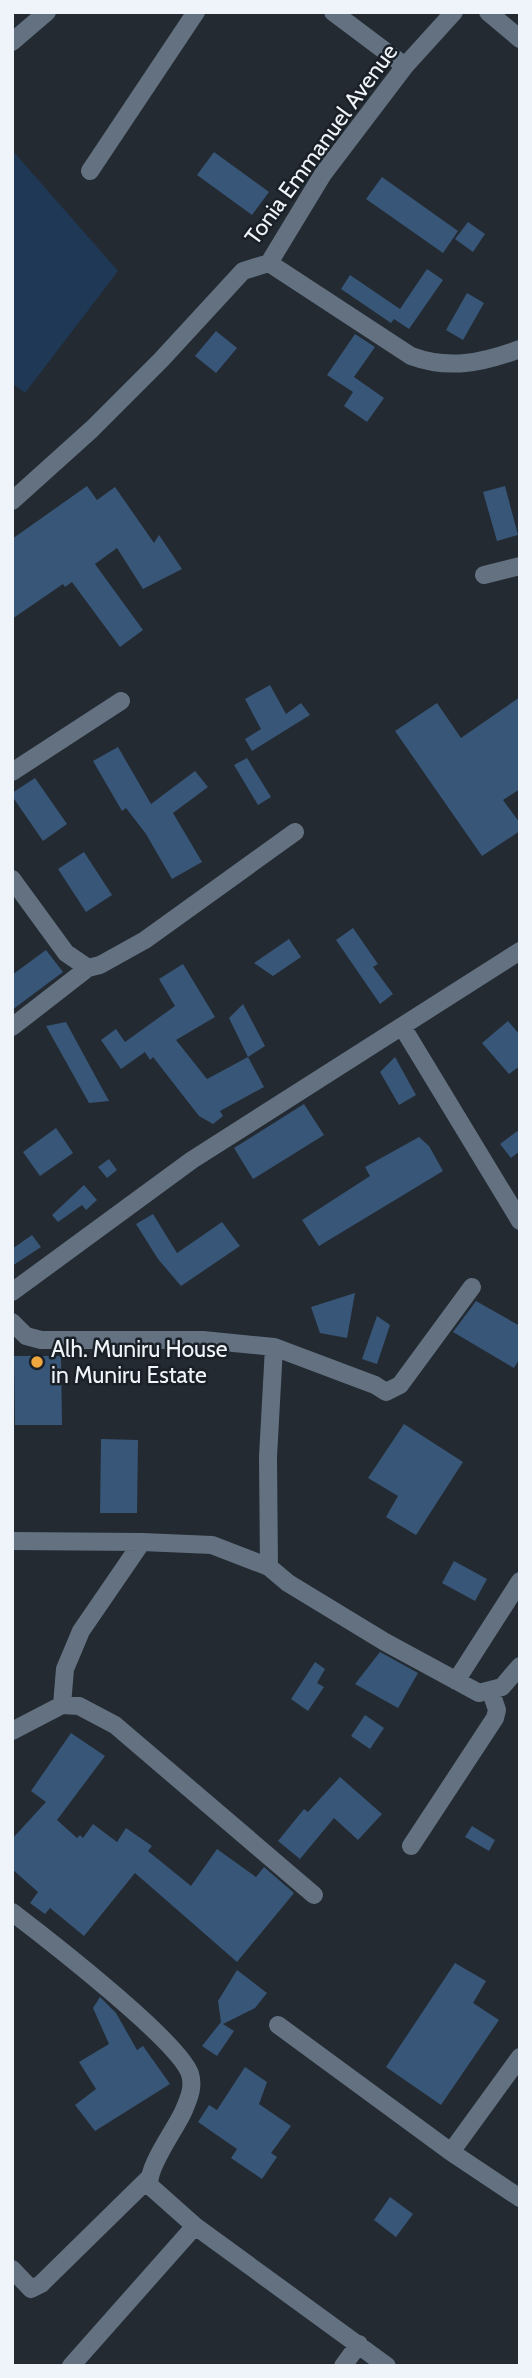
<svg xmlns="http://www.w3.org/2000/svg" width="532" height="2378" font-family="Cabin,sans-serif">
  <rect width="100%" height="100%" fill="#232a32"/>
  <!-- green -->
  <path fill="#1e3855" d="M12 150 118 271 25 393 12 383Z"/>
  <!-- building -->
  <path fill="#385677" d="M214 152 269 192 252 215 197 175Z
    M382 177 458 231 443 253 366 199Z
    M468 222 485 234 473 252 455 239Z
    M427 269 443 280 409 329 394 319 391 323 341 289 350 275 400 309Z
    M467 293 484 303 463 340 446 330Z
    M216 331 237 348 216 373 195 356Z
    M355 334 375 347 354 377 384 398 367 422 344 406 353 392 327 375Z
    M87 486 97 500 115 487 154 543 159 535 182 569 143 589 117 548 95 564 143 630 120 647 72 582 65 587 63 584 12 619V539Z
    M505 486 518 535 497 541 483 492Z
    M270 685 286 714 301 703 310 715 252 751 245 739 261 729 245 699Z
    M520 697V789L503 800 520 823V831L482 856 395 731 437 703 461 738Z
    M118 747 151 804 195 771 208 787 173 813 202 862 172 879 146 834 126 808 122 811 93 761Z
    M247 758 271 797 258 805 234 765Z
    M35 778 67 824 43 841 12 796V793Z
    M84 852 112 895 86 912 58 869Z
    M353 928 378 964 373 967 393 994 380 1004 336 940Z
    M289 939 301 957 273 976 254 963Z
    M46 950 63 972 12 1010V975Z
    M183 964 215 1017 176 1040 207 1079 248 1057 264 1087 220 1111 223 1116 213 1124 199 1116 153 1057 150 1060 145 1052 121 1069 101 1040 116 1029 125 1042 175 1006 159 979Z
    M243 1004 265 1046 248 1057 229 1018Z
    M508 1021 520 1035V1066L509 1074 482 1043Z
    M66 1022 86 1059 109 1101 89 1103 46 1026Z
    M395 1057 416 1095 399 1105 380 1072Z
    M304 1104 324 1135 253 1179 234 1148Z
    M56 1128 73 1153 40 1176 23 1152Z
    M520 1129V1151L511 1158 500 1144Z
    M419 1137 429 1146 443 1171 319 1246 302 1220 370 1176 365 1167Z
    M109 1159 117 1170 107 1178 98 1167Z
    M84 1185 97 1200 86 1210 82 1205 58 1222 52 1215Z
    M153 1214 177 1253 222 1222 240 1246 181 1286 158 1259 136 1224Z
    M32 1235 41 1247 12 1266V1249Z
    M355 1293 347 1338 320 1333 311 1307Z
    M476 1301 520 1326V1358L514 1368 453 1332Z
    M377 1316 390 1325 377 1364 362 1359Z
    M14 1356H61L62 1425H15Z
    M404 1424 463 1462 416 1535 386 1517 398 1496 368 1478Z
    M101 1439 138 1440 137 1513H100Z
    M454 1561 487 1579 475 1601 442 1583Z
    M380 1652 418 1673 398 1708 355 1684Z
    M315 1662 325 1669 317 1683 324 1687 308 1711 291 1699Z
    M365 1715 384 1728 370 1749 351 1736Z
    M71 1733 105 1756 57 1820 77 1838 80 1835 83 1838 93 1824 117 1842 126 1828 152 1846 148 1851 191 1886 217 1849 256 1877 264 1867 294 1893 237 1962 135 1873 84 1936 50 1908 45 1914 30 1903 38 1892 12 1869V1839L46 1802 31 1791Z
    M340 1777 382 1814 358 1840 334 1818 300 1859 278 1841 304 1809 308 1812Z
    M472 1826 495 1840 489 1851 465 1837Z
    M455 1963 486 1981 473 2003 499 2020 441 2105 386 2067Z
    M237 1970 267 1993 255 2008 223 2024 234 2031 217 2056 202 2046 221 2022 218 2001Z
    M100 1997 116 2013 137 2050 143 2046 170 2084 95 2131 75 2105 96 2089 79 2062 109 2044 93 2008Z
    M245 2067 267 2082 259 2104 291 2126 271 2153 277 2157 262 2179 231 2158 237 2149 198 2122 209 2105 217 2110Z
    M390 2197 413 2214 396 2237 374 2220Z"/>
  <g fill="none" stroke-linecap="round" stroke-linejoin="round">
    <!-- minor -->
    <path stroke="#637181" stroke-width="18" d="M333 12 405 66
      M488 12 520 39
      M12 42 47 12
      M90 171 196 12
      M269 263 323 174 405 66 454 12
      M269 263 411 356C449 370 482 363 520 349
      M12 501 92 429 161 360 243 271 269 263
      M484 575 520 566
      M12 772 121 701
      M12 879 66 953 88 968 100 965 145 940 295 832
      M12 1027 88 968
      M403 1028 520 1221
      M12 1292 192 1160 520 951
      M12 1322 26 1336 41 1340H203L274 1347 375 1385 386 1392 400 1385 472 1287
      M12 1541 142 1542
      M269 1567 268 1457 274 1347
      M456 1681 520 1581
      M62 1705 65 1669 81 1631 142 1542 212 1545 269 1567 288 1583 385 1642 479 1693 502 1687 520 1666
      M12 1731 62 1705 79 1706 115 1725 314 1895
      M411 1846 495 1718 497 1710 491 1692
      M12 1912C46 1938 179 2041 190 2074 194 2087 189 2098 184 2110 176 2129 145 2169 150 2186L195 2226 387 2366
      M278 2025 451 2152
      M520 2057 451 2152 520 2198
      M12 2269 31 2289 41 2284 148 2179
      M71 2366 195 2226
      M343 2366 359 2344"/>
  </g>
  <!-- markers -->
  <circle fill="#efa73e" stroke="#192028" stroke-width="2.5" cx="37" cy="1362" r="7"/>
  <g text-anchor="middle" stroke-width="5" stroke-linejoin="round" paint-order="stroke">
    <!-- street labels -->
    <g font-size="23" fill="#eff4fa" stroke="#192028">
      <text transform="translate(321 144) rotate(-54)" y="8">Tonia Emmanuel Avenue</text>
    </g>
    <!-- poi labels -->
    <g font-size="23" fill="#eff4fa" stroke="#192028" text-anchor="start">
      <text x="51" y="1357">Alh. Muniru House<tspan x="51" dy="26">in Muniru Estate</tspan></text>
    </g>
  </g>
  <!-- border -->
  <rect width="532" height="2378" fill="none" stroke="#eff4fa" stroke-width="28"/>
</svg>
